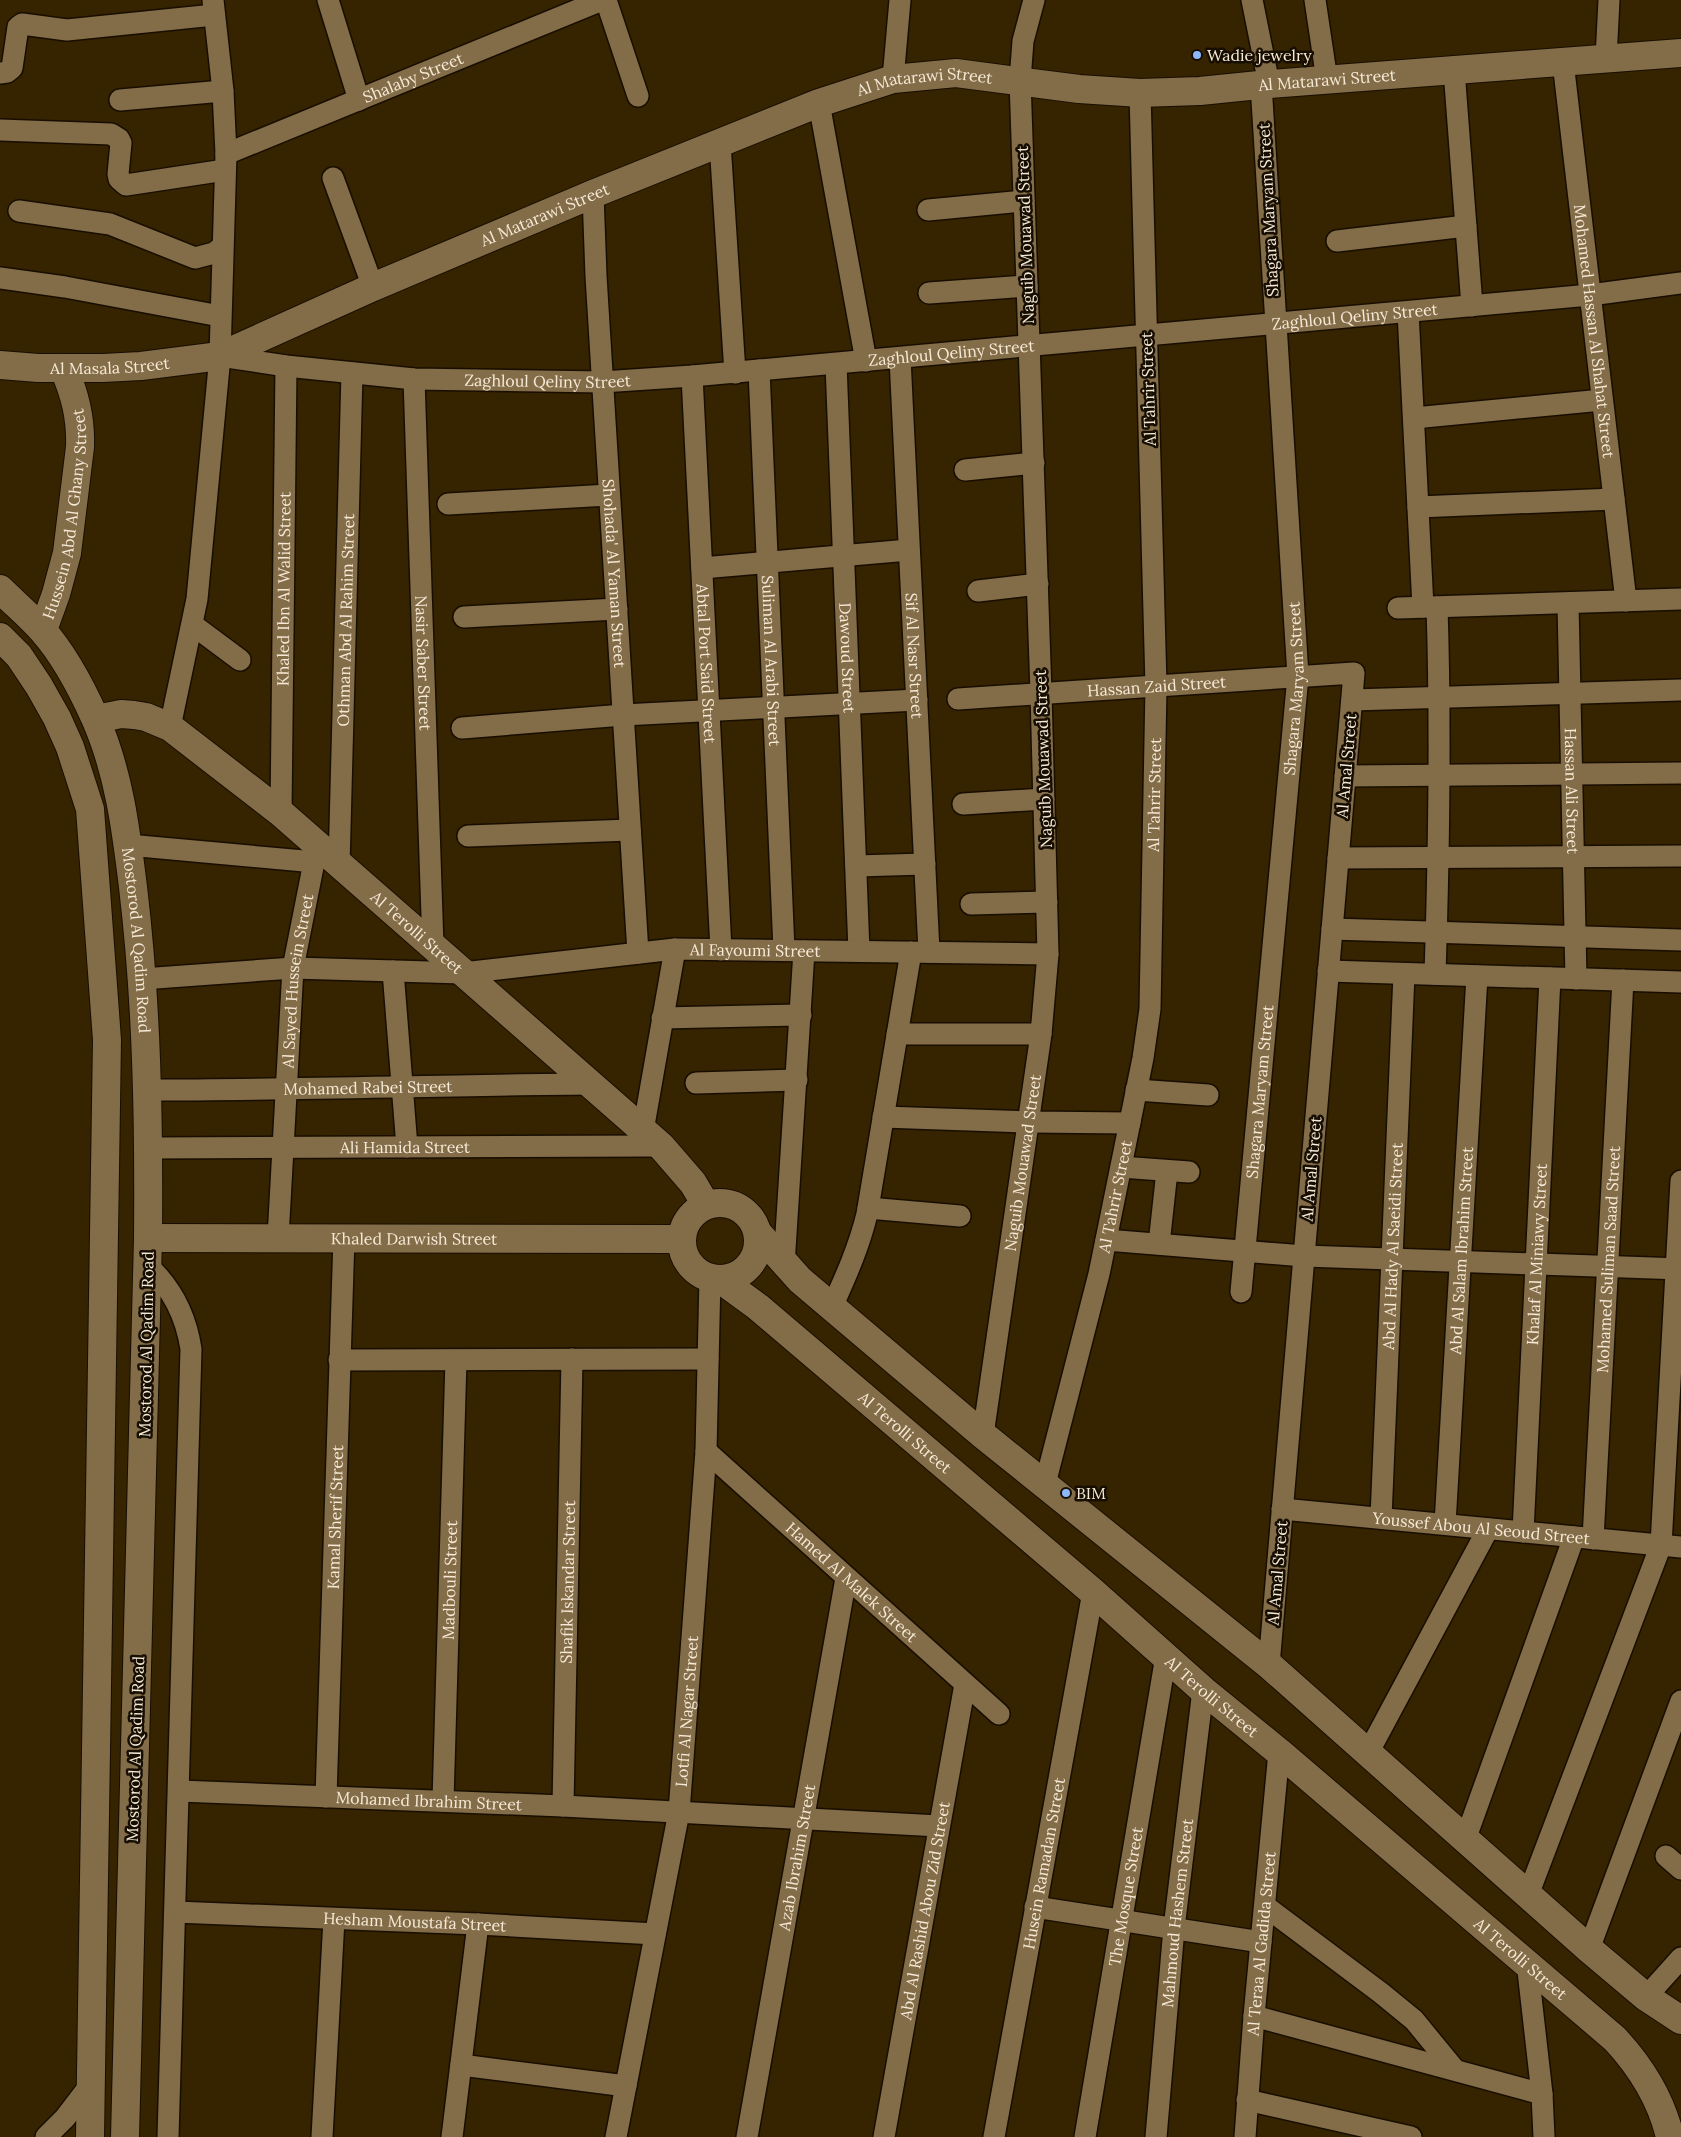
<svg xmlns="http://www.w3.org/2000/svg" width="1681" height="2137" font-family="Lora,serif">
  <rect width="100%" height="100%" fill="#362300"/>
  <g fill="none" stroke-linecap="round" stroke-linejoin="round">
    <!-- street casing -->
    <g stroke="#180e00" stroke-width="24">
      <g id="street">
        <path d="M328 0 359 100"/>
        <path d="M606 0 638 96"/>
        <path d="M1252 0 1269 84"/>
        <path d="M1315 0 1327 80"/>
        <path d="M1606 59 1609 0"/>
        <path id="s1" d="M1563 62 1626 601"/>
        <path d="M1454 70 1472 306"/>
        <path d="M0 73 7 72 12 68 18 27 22 24 67 30 214 15"/>
        <path d="M893 79 900 0"/>
        <path d="M120 100 223 91"/>
        <path d="M819 103 866 361"/>
        <path d="M0 130 111 134 119 139 121 143 118 174 119 179 126 185 225 170"/>
        <path d="M720 143 735 373"/>
        <path id="s2" d="M226 154 602 0"/>
        <path d="M333 178 373 287"/>
        <path id="s3" d="M593 194 596 276 638 953"/>
        <path d="M928 210 1024 201"/>
        <path d="M19 211 110 224 195 258 214 253 222 247"/>
        <path d="M1337 241 1466 226"/>
        <path d="M0 278 65 287 220 316"/>
        <path d="M929 293 1027 286"/>
        <path d="M1408 312 1423 607"/>
        <path id="s4" d="M220 356 286 366 414 379 602 382 692 376 1590 295 1681 283"/>
        <path id="s5" d="M900 358 929 952"/>
        <path id="s6" d="M836 364 859 951"/>
        <path id="s7" d="M759 370 784 950"/>
        <path id="s8" d="M692 376 721 950"/>
        <path id="s9" d="M414 379 433 946"/>
        <path d="M1414 418 1602 400"/>
        <path d="M965 470 1034 463"/>
        <path d="M448 504 609 495"/>
        <path d="M1418 507 1614 499"/>
        <path d="M702 568 909 550"/>
        <path d="M978 591 1038 584"/>
        <path id="s10" d="M1568 603 1576 979"/>
        <path d="M1398 608 1681 599"/>
        <path d="M464 617 617 609"/>
        <path d="M193 625 240 660"/>
        <path id="s11" d="M958 699 1354 673 1269 1665"/>
        <path d="M1352 700 1681 690"/>
        <path d="M170 727 197 599 220 356 226 154 223 91 213 0"/>
        <path d="M462 728 623 715 917 700"/>
        <path d="M1345 776 1681 773"/>
        <path d="M963 804 1044 799"/>
        <path id="s12" d="M281 813 286 366"/>
        <path d="M468 836 630 830"/>
        <path d="M128 845 315 862"/>
        <path d="M1338 858 1681 856"/>
        <path id="s13" d="M339 866 352 373"/>
        <path d="M856 866 925 864"/>
        <path d="M971 904 1047 902"/>
        <path d="M1332 929 1681 940"/>
        <path d="M393 971 407 1147"/>
        <path d="M1328 971 1681 982"/>
        <path d="M1435 974C1439 851 1441 730 1437 607"/>
        <path id="s14" d="M142 979 293 968 463 973 675 949 1048 954"/>
        <path d="M662 1018 801 1015"/>
        <path d="M897 1034H1041"/>
        <path d="M696 1083 797 1080"/>
        <path id="s15" d="M148 1090C295 1090 442 1085 589 1084"/>
        <path d="M1136 1090 1208 1095"/>
        <path d="M883 1117 1029 1122 1130 1123"/>
        <path d="M643 1131 675 949"/>
        <path id="s16" d="M149 1148 661 1146"/>
        <path d="M1121 1167 1189 1172"/>
        <path d="M868 1208 960 1216"/>
        <path id="s17" d="M278 1238 293 968 317 847"/>
        <path d="M1106 1240 1304 1256 1681 1269"/>
        <path d="M1159 1244 1167 1171"/>
        <path d="M784 1265 804 951"/>
        <path d="M148 1266C173 1289 186 1316 191 1349L168 2137"/>
        <path id="s18" d="M1241 1292 1298 676 1261 84"/>
        <path d="M832 1307C846 1276 859 1247 867 1214L911 952"/>
        <path d="M339 1360 708 1359"/>
        <path id="s19" d="M983 1435 1041 1034 1048 954 1041 693 1020 80 1023 41 1034 0"/>
        <path id="s20" d="M706 1451 999 1714"/>
        <path id="s21" d="M1045 1484 1099 1274 1143 1058 1150 1009 1156 686 1140 93"/>
        <path id="s22" d="M1282 1509 1681 1547"/>
        <path id="s23" d="M1381 1518 1404 974"/>
        <path id="s24" d="M1445 1524 1477 976"/>
        <path id="s25" d="M1523 1532 1550 978"/>
        <path id="s26" d="M1593 1539 1623 980"/>
        <path d="M1368 1753 1488 1529"/>
        <path id="s27" d="M179 1791 563 1806 939 1826"/>
        <path id="s28" d="M326 1797 344 1238"/>
        <path id="s29" d="M443 1801 456 1360"/>
        <path id="s30" d="M563 1806 572 1359"/>
        <path d="M1465 1840 1574 1537"/>
        <path d="M1666 1856 1681 1869"/>
        <path d="M1528 1895 1661 1545 1681 1181"/>
        <path d="M1265 1906 1381 1993 1414 2020 1455 2070"/>
        <path d="M1035 1907 1261 1942"/>
        <path id="s31" d="M175 1912 478 1924 655 1934"/>
        <path d="M1589 1949 1681 1701"/>
        <path d="M1527 1962 1542 2094 1544 2137"/>
        <path d="M1646 1997 1681 1958"/>
        <path d="M1254 2016 1542 2094"/>
        <path d="M461 2065 626 2086"/>
        <path d="M1247 2100 1411 2137"/>
        <path d="M46 2137 65 2118 91 2084"/>
        <path d="M322 2137 334 1919"/>
        <path d="M452 2137 478 1924"/>
        <path id="s32" d="M616 2137 679 1812 706 1451 710 1278"/>
        <path id="s33" d="M747 2137 846 1578"/>
        <path id="s34" d="M884 2137 965 1684"/>
        <path id="s35" d="M994 2137 1093 1592"/>
        <path id="s36" d="M1085 2137 1166 1656"/>
        <path id="s37" d="M1156 2137 1174 1928 1203 1690"/>
        <path id="s38" d="M1245 2137 1254 2016 1279 1752"/>
      </g>
    </g>
    <!-- secondary casing -->
    <g stroke="#180e00" stroke-width="30">
      <g id="secondary">
        <path id="s39" d="M0 365 38 368H103L141 366 220 356 373 287 593 194 819 103 893 79 956 73 1079 89 1140 93 1200 91 1269 84 1681 53"/>
        <path id="s40" d="M0 589C14 603 30 616 43 631 65 656 82 689 95 718 119 772 126 830 133 887 147 1004 149 1121 148 1238L125 2137"/>
        <path id="s41" d="M43 630 56 594 67 553 80 447C81 418 75 395 64 369"/>
        <path d="M0 637 19 656 39 686 57 718 70 747 90 809 107 1040 90 2137"/>
        <path id="s42" d="M96 719 121 714 134 715 146 717 170 727 281 813 661 1146 693 1183 706 1205"/>
        <circle cx="720" cy="1241" r="38"/>
        <path d="M758 1233 800 1280 983 1435 1269 1665 1589 1949 1646 1997 1681 2020"/>
        <path id="s43" d="M148 1238 681 1239"/>
        <path id="s44" d="M721 1280 758 1307 1093 1592 1203 1690 1279 1752 1615 2039C1641 2067 1661 2099 1670 2137"/>
      </g>
    </g>
    <!-- street -->
    <use href="#street" stroke="#836c48" stroke-width="21"/>
    <!-- secondary -->
    <use href="#secondary" stroke="#836c48" stroke-width="28"/>
  </g>
  <!-- markers -->
  <g fill="#8db9fc" stroke="#170e02" stroke-width="2">
    <circle cx="1197" cy="55" r="5"/>
    <circle cx="1066" cy="1493" r="5"/>
  </g>
  <g text-anchor="middle" stroke-width="5" stroke-linejoin="round" paint-order="stroke">
    <!-- poi labels -->
    <g font-size="16" fill="#f6e9d6" stroke="#170e02" text-anchor="start">
      <text x="1207" y="61">Wadie jewelry</text>
      <text x="1076" y="1499">BIM</text>
    </g>
    <!-- street labels -->
    <g font-size="16" fill="#f6e9d6" stroke="#170e02">
      <text dy="6" stroke="none"><textPath href="#s2" startOffset="202">Shalaby Street</textPath></text>
      <text dy="6" stroke="none"><textPath href="#s39" startOffset="1385">Al Matarawi Street</textPath></text>
      <text dy="6" stroke="none"><textPath href="#s39" startOffset="980">Al Matarawi Street</textPath></text>
      <text transform="translate(1268 210) rotate(-93)" y="6">Shagara Maryam Street</text>
      <text dy="6" stroke="none"><textPath href="#s39" startOffset="575">Al Matarawi Street</textPath></text>
      <text transform="translate(1025 235) rotate(-92)" y="6">Naguib Mouawad Street</text>
      <text dy="6" stroke="none"><textPath href="#s4" startOffset="1139">Zaghloul Qeliny Street</textPath></text>
      <text dy="6" stroke="none"><textPath href="#s1" startOffset="271">Mohamed Hassan Al Shahat Street</textPath></text>
      <text dy="6" stroke="none"><textPath href="#s4" startOffset="734">Zaghloul Qeliny Street</textPath></text>
      <text dy="6" stroke="none"><textPath href="#s39" startOffset="110">Al Masala Street</textPath></text>
      <text dy="6" stroke="none"><textPath href="#s4" startOffset="329">Zaghloul Qeliny Street</textPath></text>
      <text transform="translate(1148 389) rotate(-92)" y="6">Al Tahrir Street</text>
      <text dy="6" stroke="none"><textPath href="#s41" startOffset="119">Hussein Abd Al Ghany Street</textPath></text>
      <text dy="6" stroke="none"><textPath href="#s3" startOffset="380">Shohada' Al Yaman Street</textPath></text>
      <text dy="6" stroke="none"><textPath href="#s12" startOffset="224">Khaled Ibn Al Walid Street</textPath></text>
      <text dy="6" stroke="none"><textPath href="#s13" startOffset="246">Othman Abd Al Rahim Street</textPath></text>
      <text dy="6" stroke="none"><textPath href="#s5" startOffset="298">Sif Al Nasr Street</textPath></text>
      <text dy="6" stroke="none"><textPath href="#s6" startOffset="294">Dawoud Street</textPath></text>
      <text dy="6" stroke="none"><textPath href="#s7" startOffset="291">Suliman Al Arabi Street</textPath></text>
      <text dy="6" stroke="none"><textPath href="#s9" startOffset="284">Nasir Saber Street</textPath></text>
      <text dy="6" stroke="none"><textPath href="#s8" startOffset="288">Abtal Port Said Street</textPath></text>
      <text dy="6" stroke="none"><textPath href="#s11" startOffset="199">Hassan Zaid Street</textPath></text>
      <text dy="6" stroke="none"><textPath href="#s18" startOffset="606">Shagara Maryam Street</textPath></text>
      <text transform="translate(1043 759) rotate(-92)" y="6">Naguib Mouawad Street</text>
      <text transform="translate(1346 766) rotate(-85)" y="6">Al Amal Street</text>
      <text dy="6" stroke="none"><textPath href="#s10" startOffset="188">Hassan Ali Street</textPath></text>
      <text dy="6" stroke="none"><textPath href="#s21" startOffset="701">Al Tahrir Street</textPath></text>
      <text dy="6" stroke="none"><textPath href="#s42" startOffset="398">Al Terolli Street</textPath></text>
      <text dy="6" stroke="none"><textPath href="#s40" startOffset="389">Mostorod Al Qadim Road</textPath></text>
      <text dy="6" stroke="none"><textPath href="#s14" startOffset="615">Al Fayoumi Street</textPath></text>
      <text dy="6" stroke="none"><textPath href="#s17" startOffset="258">Al Sayed Hussein Street</textPath></text>
      <text dy="6" stroke="none"><textPath href="#s15" startOffset="220">Mohamed Rabei Street</textPath></text>
      <text dy="6" stroke="none"><textPath href="#s18" startOffset="201">Shagara Maryam Street</textPath></text>
      <text dy="6" stroke="none"><textPath href="#s16" startOffset="256">Ali Hamida Street</textPath></text>
      <text dy="6" stroke="none"><textPath href="#s19" startOffset="275">Naguib Mouawad Street</textPath></text>
      <text transform="translate(1311 1169) rotate(-85)" y="6">Al Amal Street</text>
      <text dy="6" stroke="none"><textPath href="#s21" startOffset="296">Al Tahrir Street</textPath></text>
      <text dy="6" stroke="none"><textPath href="#s43" startOffset="266">Khaled Darwish Street</textPath></text>
      <text dy="6" stroke="none"><textPath href="#s23" startOffset="272">Abd Al Hady Al Saeidi Street</textPath></text>
      <text dy="6" stroke="none"><textPath href="#s24" startOffset="274">Abd Al Salam Ibrahim Street</textPath></text>
      <text dy="6" stroke="none"><textPath href="#s25" startOffset="278">Khalaf Al Miniawy Street</textPath></text>
      <text dy="6" stroke="none"><textPath href="#s26" startOffset="280">Mohamed Suliman Saad Street</textPath></text>
      <text transform="translate(146 1344) rotate(-89)" y="6">Mostorod Al Qadim Road</text>
      <text dy="6" stroke="none"><textPath href="#s44" startOffset="239">Al Terolli Street</textPath></text>
      <text dy="6" stroke="none"><textPath href="#s28" startOffset="280">Kamal Sherif Street</textPath></text>
      <text dy="6" stroke="none"><textPath href="#s22" startOffset="200">Youssef Abou Al Seoud Street</textPath></text>
      <text transform="translate(1277 1573) rotate(-85)" y="6">Al Amal Street</text>
      <text dy="6" stroke="none"><textPath href="#s29" startOffset="221">Madbouli Street</textPath></text>
      <text dy="6" stroke="none"><textPath href="#s30" startOffset="224">Shafik Iskandar Street</textPath></text>
      <text dy="6" stroke="none"><textPath href="#s20" startOffset="196">Hamed Al Malek Street</textPath></text>
      <text dy="6" stroke="none"><textPath href="#s44" startOffset="644">Al Terolli Street</textPath></text>
      <text dy="6" stroke="none"><textPath href="#s32" startOffset="432">Lotfi Al Nagar Street</textPath></text>
      <text transform="translate(135 1749) rotate(-88)" y="6">Mostorod Al Qadim Road</text>
      <text dy="6" stroke="none"><textPath href="#s27" startOffset="250">Mohamed Ibrahim Street</textPath></text>
      <text dy="6" stroke="none"><textPath href="#s33" startOffset="284">Azab Ibrahim Street</textPath></text>
      <text dy="6" stroke="none"><textPath href="#s35" startOffset="278">Husein Ramadan Street</textPath></text>
      <text dy="6" stroke="none"><textPath href="#s36" startOffset="244">The Mosque Street</textPath></text>
      <text dy="6" stroke="none"><textPath href="#s34" startOffset="230">Abd Al Rashid Abou Zid Street</textPath></text>
      <text dy="6" stroke="none"><textPath href="#s37" startOffset="225">Mahmoud Hashem Street</textPath></text>
      <text dy="6" stroke="none"><textPath href="#s31" startOffset="240">Hesham Moustafa Street</textPath></text>
      <text dy="6" stroke="none"><textPath href="#s38" startOffset="194">Al Teraa Al Gadida Street</textPath></text>
      <text dy="6" stroke="none"><textPath href="#s44" startOffset="1049">Al Terolli Street</textPath></text>
    </g>
  </g>
</svg>
